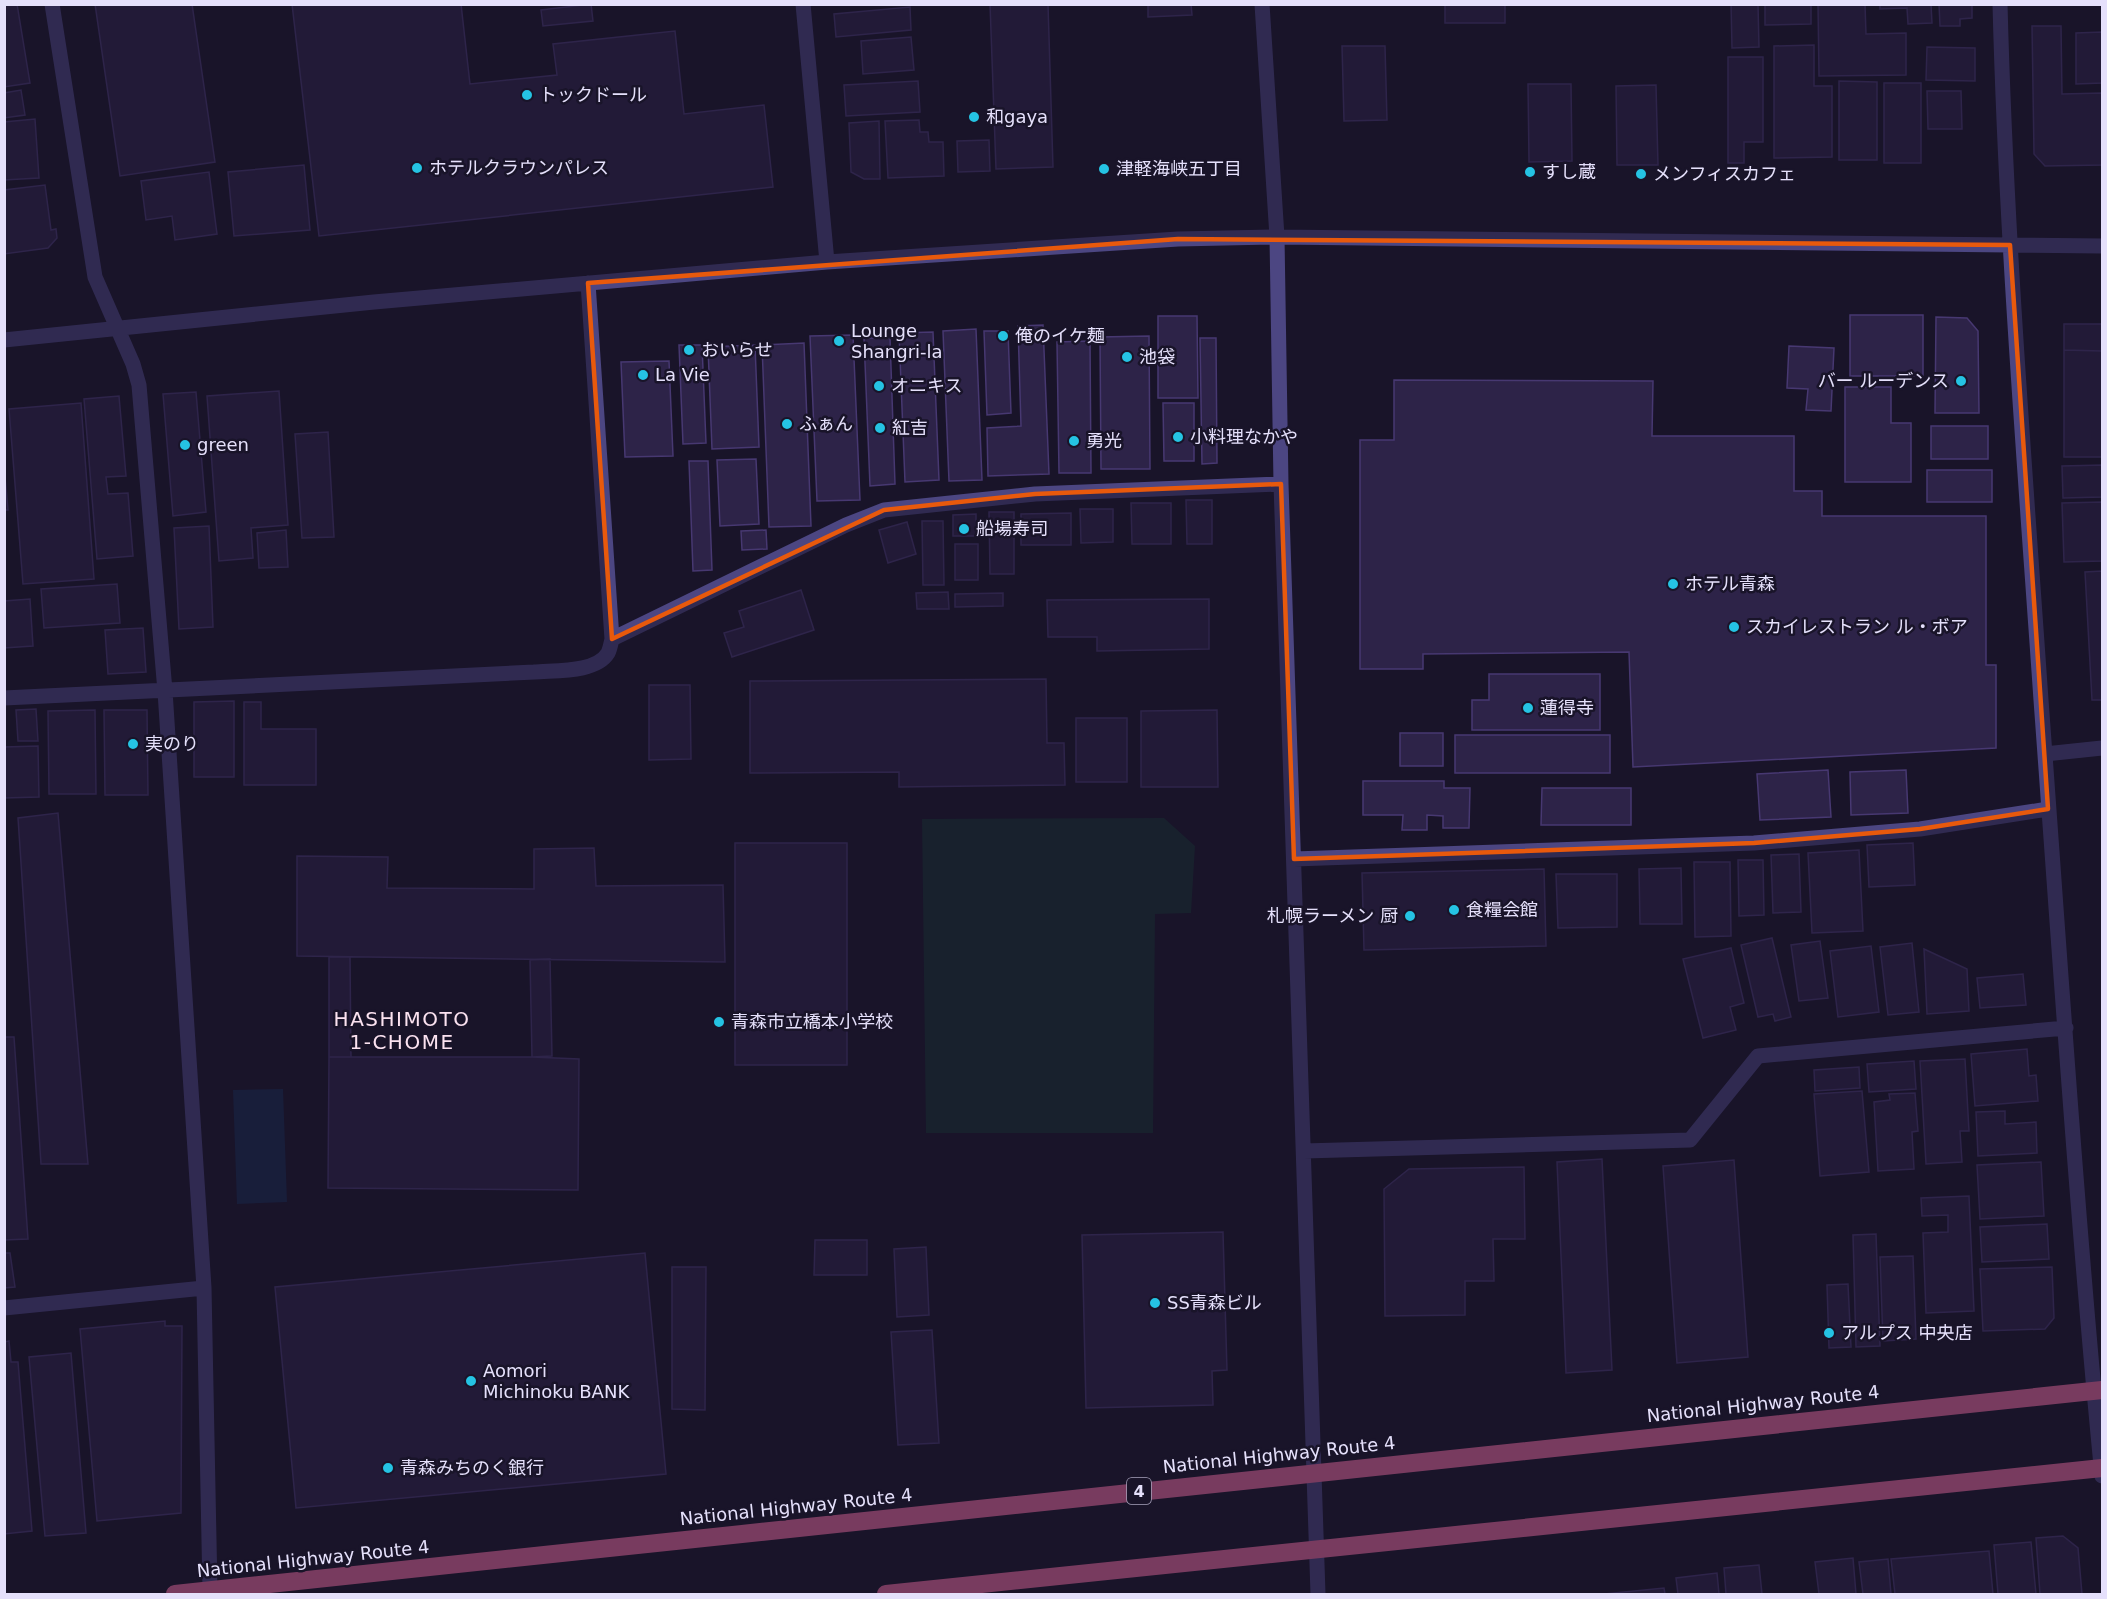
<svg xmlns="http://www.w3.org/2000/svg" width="2107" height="1599" font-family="'DejaVu Sans','Noto Sans JP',sans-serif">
  <rect width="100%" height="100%" fill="#191429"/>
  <!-- green -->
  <path fill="#183132" d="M1164 818 1195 846 1191 913 1155 914 1153 1133H926L922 819Z"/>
  <!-- water -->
  <path fill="#182a4e" d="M283 1089 287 1202 237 1204 233 1090Z"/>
  <!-- building -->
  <path fill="#2d2348" stroke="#473871" stroke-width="1.5" d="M4 4H17L30 83 4 87Z
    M95 4H192L215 162 120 176Z
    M292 4H461L470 84 557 75 553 44 675 31 684 114 764 105 773 187 319 236Z
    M591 4 593 21 543 26 541 10Z
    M990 4H1048L1053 167 996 169Z
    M1148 4H1191L1192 15 1148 17Z
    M1445 4H1505V23H1445Z
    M1731 4H1758L1759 47 1732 48Z
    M1765 4H1811V24L1765 25Z
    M1818 4H1865L1866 34 1906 33V75L1819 76Z
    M1880 4H1931L1932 23 1908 24 1907 8 1880 9Z
    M1939 4H1972V18L1960 19V26H1940Z
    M910 7 911 30 836 37 834 14Z
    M2032 26H2061L2062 94 2102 93V165L2045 166 2034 154Z
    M2102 32V83L2076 84V33Z
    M911 37 914 70 863 74 861 41Z
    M1814 45V86H1832V157L1774 158V46Z
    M1342 46H1385L1387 120 1344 121Z
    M1927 47 1975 48V81L1926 80Z
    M1728 57H1763V142H1744V163H1728Z
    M918 81 920 112 846 116 844 85Z
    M1839 81 1877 82V160H1839Z
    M1884 83H1921V163H1884Z
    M1528 84H1571L1572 161 1529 162Z
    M1656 85 1658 165H1617L1616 86Z
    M21 90 25 115 4 118V93Z
    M1927 91H1961L1962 129H1928Z
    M35 119 39 178 4 180V122Z
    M919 120 920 132H928L929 142H943L944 176 888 178 885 121Z
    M879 121 880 179H864L851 172 849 123Z
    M989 140 990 171 958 172 957 141Z
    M304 165 310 230 234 236 228 172Z
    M209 172 217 234 175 240 172 216 146 220 141 181Z
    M45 185 51 230 56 229 57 238 48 248 4 254V190Z
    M1850 315H1923V376H1850Z
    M1158 316H1197L1198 398H1158Z
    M1936 317 1967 318 1978 331 1979 413H1935Z
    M2064 324H2102V351L2064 350Z
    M1043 325 1049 474 988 476 987 428 1021 426 1018 326Z
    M976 329 982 480 949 481 943 331Z
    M984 331H1008L1011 413 987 415Z
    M933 332 939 480 905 482 899 333Z
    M853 335 860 500 817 501 810 336Z
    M1149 336 1150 469H1101L1100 337Z
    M864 338H890L895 484 870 486Z
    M1200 338H1216L1217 463 1202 464Z
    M1090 341 1091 473H1059L1057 342Z
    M804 343 811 526 769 527 762 345Z
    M679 345H702L706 443 683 444Z
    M755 345 759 447 712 449 708 347Z
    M1789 346 1834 348 1831 411 1806 410 1808 389 1787 388Z
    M2064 350 2102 351V457H2064Z
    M669 361 673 456 625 457 621 362Z
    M1394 380 1653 381 1652 436H1794V491H1822V516H1986V665H1996V748L1633 767 1629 652 1423 654V669H1360V440H1394Z
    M1845 387H1891V423H1911V482H1845Z
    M279 391 288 525 251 528 253 558 219 561 207 396Z
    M196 392 206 512 173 516 163 394Z
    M119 396 126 476 106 477 108 494 128 493 133 556 97 559 84 399Z
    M81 403 94 579 23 584 9 409Z
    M1163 403H1194V461H1164Z
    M1931 426H1988V459H1931Z
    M328 432 334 537 302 538 295 434Z
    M756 459 759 524 720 526 717 460Z
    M689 461H708L712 570 693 571Z
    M2102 465V497L2063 498 2062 466Z
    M4 466 8 510H4Z
    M1927 470H1992V502H1927Z
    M1186 500H1212V544H1187Z
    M2102 502V561L2064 562 2062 503Z
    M1131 503H1171V544H1132Z
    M1080 509H1113V542L1081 543Z
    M989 512H1014V574H990Z
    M1071 513V545H1021V514Z
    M976 514V536H953V515Z
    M922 521H943L944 585H923Z
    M907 522 916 554 888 563 879 530Z
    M209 526 213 627 179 629 174 528Z
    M286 530 288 567 259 568 257 533Z
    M766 530 767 549 742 550 741 531Z
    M955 544H978V580H955Z
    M2102 571V700H2092L2085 572Z
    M117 584 120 623 44 628 41 589Z
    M801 590 814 630 732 657 724 633 744 627 739 611Z
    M948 592 949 609H917L916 593Z
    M1003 593V606L955 607V594Z
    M30 599 33 646 4 648V601Z
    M1209 599V649L1097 651V637H1048L1047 600Z
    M143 628 146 672 108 674 105 630Z
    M1489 674H1600V730H1472V700H1489Z
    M1046 679 1047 743H1064L1065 785 899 787V772L750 773V681Z
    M649 685H690L691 759 649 760Z
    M234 701V777H194V702Z
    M244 702H261V729H316V785H244Z
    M36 709 38 741H18L16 710Z
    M95 710 96 794H49L48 711Z
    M104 710H147L148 795H105Z
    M1217 710 1218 787H1141V711Z
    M1076 718H1127V782H1076Z
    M1400 733H1443V766H1400Z
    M1455 735H1610V773H1455Z
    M38 746 39 797 4 798V747Z
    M1828 770 1831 817 1760 820 1757 774Z
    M1906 770 1908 813 1851 815 1850 772Z
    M1363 781H1444V788H1470L1469 828H1443V816L1427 815V830H1402L1403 815H1363Z
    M1542 788H1631V825H1541Z
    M58 813 88 1164H41L18 818Z
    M735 843H847V1065H735Z
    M1913 843 1915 885 1869 887 1867 845Z
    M594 848 596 886 723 885 725 962 297 956V856L388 857 387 888 534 889V849Z
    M1859 850 1863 931 1812 933 1808 853Z
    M1799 854 1801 912 1773 913 1771 855Z
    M1738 860H1763L1764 915 1739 916Z
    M1694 862H1730L1731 936 1695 937Z
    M1681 868 1682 924H1640L1639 869Z
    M1544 869 1546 946 1364 950 1362 873Z
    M1556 874H1617V927L1558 928Z
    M1772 938 1791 1017 1775 1021 1773 1014 1758 1017 1741 945Z
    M1820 941 1828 998 1799 1001 1791 945Z
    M1912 943 1919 1012 1888 1015 1880 947Z
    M1871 946 1879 1012 1838 1017 1830 951Z
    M1731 948 1744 1003 1730 1007 1736 1030 1703 1038 1683 959Z
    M1924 949 1967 969 1969 1011 1927 1014Z
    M329 957H350L351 1057H329Z
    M550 959 552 1056 532 1057 530 960Z
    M2023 974 2026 1005 1980 1008 1977 978Z
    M4 1037H14L28 1239 4 1240Z
    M2027 1049 2029 1076 2036 1075 2038 1101 1975 1106 1971 1054Z
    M329 1057H532L579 1059 578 1190 328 1188Z
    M1965 1059 1969 1131H1960L1962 1162 1926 1164 1920 1061Z
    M1914 1061 1916 1089 1869 1092 1867 1064Z
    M1859 1067 1860 1088 1815 1091 1814 1070Z
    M1862 1091 1869 1172 1820 1176 1814 1094Z
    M1915 1093 1918 1131 1912 1132 1914 1169 1878 1171 1874 1102 1890 1100 1889 1094Z
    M2005 1111V1124L2036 1122 2037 1153 1978 1156 1976 1112Z
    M1602 1159 1612 1370 1566 1373 1557 1162Z
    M1734 1160 1748 1357 1677 1363 1663 1166Z
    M2041 1162 2044 1216 1980 1219 1977 1165Z
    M1524 1167 1525 1239H1493L1494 1281H1465V1315L1385 1316 1384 1189 1409 1169Z
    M1969 1196 1974 1311 1926 1313 1923 1233 1948 1232V1215L1922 1216 1921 1198Z
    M2047 1224 2049 1259 1982 1262 1980 1227Z
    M1223 1232 1227 1370 1212 1371 1213 1405 1086 1408 1082 1235Z
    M1876 1234 1880 1346 1856 1347 1853 1235Z
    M815 1240H867V1275H814Z
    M926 1247 929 1315 897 1317 894 1249Z
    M4 1253H10L15 1287 4 1288Z
    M645 1253 666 1474 296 1508 275 1287Z
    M1913 1256 1916 1339 1883 1341 1880 1257Z
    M672 1267H706L705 1410 672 1409Z
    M2052 1267 2054 1318 2045 1329 1983 1331 1980 1269Z
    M1848 1284 1851 1347 1829 1348 1827 1285Z
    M165 1321V1326H182L181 1513 97 1521 80 1329Z
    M932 1330 939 1443 898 1445 891 1332Z
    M9 1341 11 1362H18L32 1531 4 1534V1342Z
    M71 1353 86 1533 45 1536 29 1357Z
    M2063 1536 2078 1548 2082 1594H2040L2036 1538Z
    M2031 1542 2036 1594H1998L1994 1545Z
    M1989 1551 1993 1594H1895L1891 1559Z
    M1853 1558 1856 1594H1819L1815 1562Z
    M1888 1559 1891 1594H1863L1859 1562Z
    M1759 1565 1762 1594H1726L1724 1568Z
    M1717 1573 1719 1594H1678L1676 1578Z
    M1664 1588 1665 1594H1604Z"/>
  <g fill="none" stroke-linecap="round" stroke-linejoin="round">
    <!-- minor -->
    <path stroke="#4c4682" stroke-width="15" d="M52 4 95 277 133 364 139 385 165 691 204 1288 210 1591
      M803 4 827 262
      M1262 4 1277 237 1281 484 1318 1594
      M2000 4C2006 237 2025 468 2041 700 2060 959 2077 1218 2102 1476
      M4 340 374 302 827 262 1178 239 1277 237 2102 246
      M612 639 846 525 884 510 1035 494 1281 484
      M4 698 534 672C555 670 596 673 608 653 610 649 611 643 612 639L588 283
      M2045 754 2102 748
      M1294 859 1754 843 1920 829 2048 809
      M1304 1151 1690 1140 1758 1056 2066 1028
      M4 1308 204 1288"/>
    <!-- highway -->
    <path stroke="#ec6ba0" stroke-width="18" d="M175 1594 2102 1390
      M886 1594 2102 1468"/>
  </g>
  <!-- marked area -->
  <path d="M0 0H2107V1599H0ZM1178 239 2010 245 2048 809 1920 829 1754 843 1294 859 1281 484 1035 494 884 510 612 639 588 283Z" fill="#191429" fill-opacity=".55" fill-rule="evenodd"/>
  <path fill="none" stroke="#e8590c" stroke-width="4.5" stroke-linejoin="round" d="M1178 239 2010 245 2048 809 1920 829 1754 843 1294 859 1281 484 1035 494 884 510 612 639 588 283Z"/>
  <!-- markers -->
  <g fill="#25c3e3" stroke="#191429" stroke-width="2">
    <circle cx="527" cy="95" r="6"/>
    <circle cx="974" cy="117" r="6"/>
    <circle cx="417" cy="168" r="6"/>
    <circle cx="1104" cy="169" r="6"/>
    <circle cx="1530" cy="172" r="6"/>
    <circle cx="1641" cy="174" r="6"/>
    <circle cx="1003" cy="336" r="6"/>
    <circle cx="839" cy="341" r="6"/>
    <circle cx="689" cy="350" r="6"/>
    <circle cx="1127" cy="357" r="6"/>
    <circle cx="643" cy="375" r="6"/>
    <circle cx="1961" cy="381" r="6"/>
    <circle cx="879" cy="386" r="6"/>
    <circle cx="787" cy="424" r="6"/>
    <circle cx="880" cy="428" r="6"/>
    <circle cx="1178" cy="437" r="6"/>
    <circle cx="1074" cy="441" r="6"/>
    <circle cx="185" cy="445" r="6"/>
    <circle cx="964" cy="529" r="6"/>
    <circle cx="1673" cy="584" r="6"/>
    <circle cx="1734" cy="627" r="6"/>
    <circle cx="1528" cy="708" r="6"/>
    <circle cx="133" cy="744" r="6"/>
    <circle cx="1454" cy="910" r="6"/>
    <circle cx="1410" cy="916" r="6"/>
    <circle cx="719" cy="1022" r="6"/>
    <circle cx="1155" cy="1303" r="6"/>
    <circle cx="1829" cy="1333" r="6"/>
    <circle cx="471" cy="1381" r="6"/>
    <circle cx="388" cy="1468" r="6"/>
  </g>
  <g text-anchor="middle" stroke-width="5" stroke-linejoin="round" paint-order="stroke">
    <!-- shield labels -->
    <rect fill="#191429" stroke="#a8a3bc" stroke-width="1.5" x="1127" y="1478" width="24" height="26" rx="4.5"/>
    <g font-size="16" font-weight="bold" fill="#e5e0fb">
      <text x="1139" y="1497">4</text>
    </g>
    <!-- poi labels -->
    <g font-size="18" fill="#e5e0fb" stroke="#191429" text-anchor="start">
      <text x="539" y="101">トックドール</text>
      <text x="986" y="123">和gaya</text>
      <text x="429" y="174">ホテルクラウンパレス</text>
      <text x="1116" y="175">津軽海峡五丁目</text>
      <text x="1542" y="178">すし蔵</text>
      <text x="1653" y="180">メンフィスカフェ</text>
      <text x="851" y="337">Lounge<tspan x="851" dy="21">Shangri-la</tspan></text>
      <text x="1015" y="342">俺のイケ麺</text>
      <text x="701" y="356">おいらせ</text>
      <text x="1139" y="363">池袋</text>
      <text x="655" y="381">La Vie</text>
      <text x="1949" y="387" text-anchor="end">バー ルーデンス</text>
      <text x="891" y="392">オニキス</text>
      <text x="799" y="430">ふぁん</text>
      <text x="892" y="434">紅吉</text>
      <text x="1190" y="443">小料理なかや</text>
      <text x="1086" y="447">勇光</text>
      <text x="197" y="451">green</text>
      <text x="976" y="535">船場寿司</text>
      <text x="1685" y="590">ホテル青森</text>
      <text x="1746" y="633">スカイレストラン ル・ボア</text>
      <text x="1540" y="714">蓮得寺</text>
      <text x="145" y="750">実のり</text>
      <text x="1466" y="916">食糧会館</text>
      <text x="1398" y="922" text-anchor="end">札幌ラーメン 厨</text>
      <text x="731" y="1028">青森市立橋本小学校</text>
      <text x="1167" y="1309">SS青森ビル</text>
      <text x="1841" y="1339">アルプス 中央店</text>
      <text x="483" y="1377">Aomori<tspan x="483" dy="21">Michinoku BANK</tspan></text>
      <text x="400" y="1474">青森みちのく銀行</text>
    </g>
    <!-- street labels -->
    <g font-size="18" fill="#e5e0fb" stroke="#191429">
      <text transform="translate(1763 1404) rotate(-6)" y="6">National Highway Route 4</text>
      <text transform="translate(1279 1455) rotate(-6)" y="6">National Highway Route 4</text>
      <text transform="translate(796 1507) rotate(-6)" y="6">National Highway Route 4</text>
      <text transform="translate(313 1559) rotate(-6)" y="6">National Highway Route 4</text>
    </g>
    <!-- neighbourhood labels -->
    <g font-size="20" letter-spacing="1.5" fill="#fbe2f0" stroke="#191429">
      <text x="402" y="1026">HASHIMOTO<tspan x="402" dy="23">1-CHOME</tspan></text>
    </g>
  </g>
  <!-- border -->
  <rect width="2107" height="1599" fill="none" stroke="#e5e0fb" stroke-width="12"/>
</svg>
